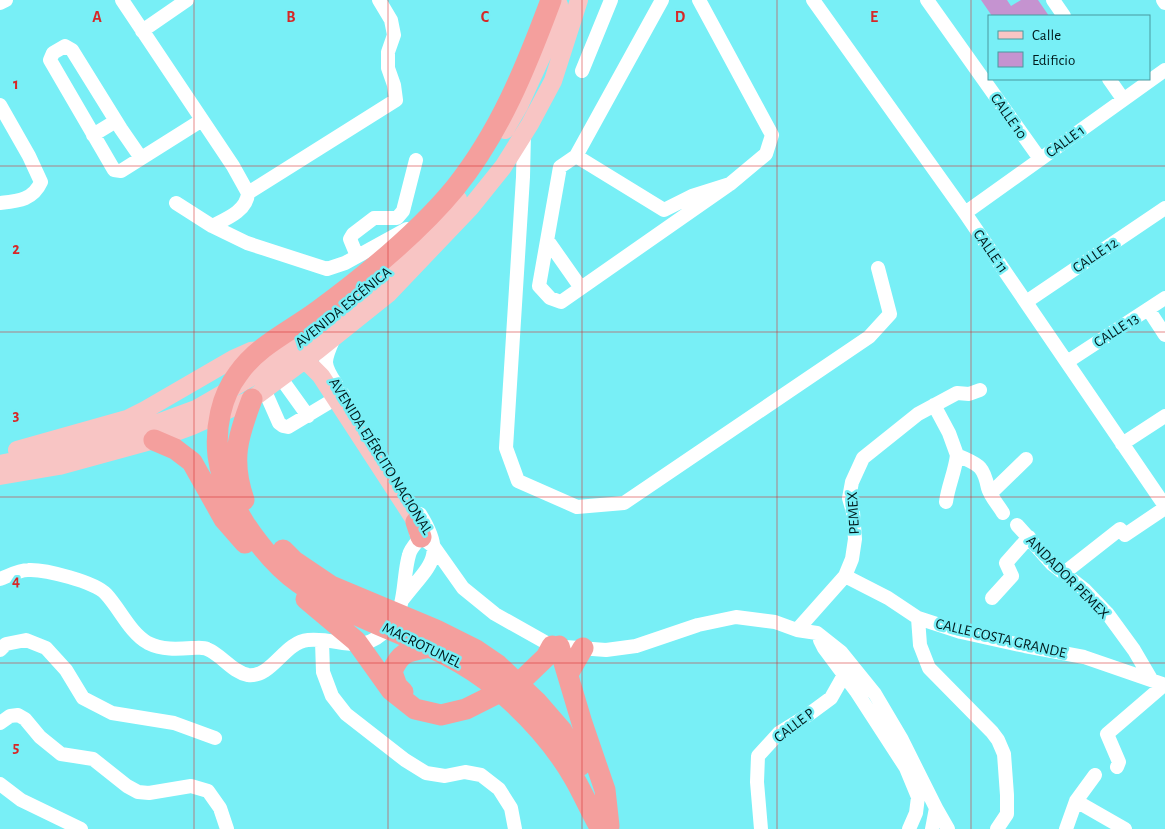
<svg xmlns="http://www.w3.org/2000/svg" width="1165" height="829" font-family="'Alegreya Sans',sans-serif">
  <rect width="100%" height="100%" fill="#78eff6"/>
  <!-- building -->
  <path fill="#c593d0" d="M981 0H1007L1011 6 1021 0H1038L1049 16H992Z"/>
  <g fill="none" stroke-linecap="round" stroke-linejoin="round">
    <!-- minor -->
    <path stroke="#fff" stroke-width="14" d="M122 0 233 166 248 193C247 211 226 219 212 226
      M699 0 772 135 766 154 730 184 692 196 664 210 576 156 560 167 539 286 550 298 561 302 730 184
      M813 0 965 213 1165 506
      M927 0 1040 159
      M1053 0 1064 16
      M1163 0 1165 3
      M0 3 6 0
      M142 31 187 0
      M582 71 611 0
      M1109 79 1123 99
      M0 105 29 156 41 182C33 200 18 201 0 203
      M524 133 523 177 506 448 518 481 577 507 624 503 869 337 890 314 878 268
      M93 135 116 121
      M576 156 662 0
      M141 158 121 129 72 50 65 46 53 53 50 60 114 170 121 171 202 120
      M248 193 396 100 394 85 388 68V52L394 35 391 20 379 0
      M176 203 212 226 247 243 327 269 345 263 407 229
      M965 213 1165 70
      M548 241 581 288
      M357 256 350 239 353 234 374 218H397L403 211 416 160
      M1026 302 1165 208
      M1148 309 1165 335
      M334 338C324 361 322 363 336 384
      M1067 362 1165 298
      M280 377 308 416
      M264 389 279 423 283 426 288 427 343 394
      M934 405 949 433 957 455C978 465 983 464 988 488 990 496 999 506 1003 513
      M1122 444 1165 416
      M991 493 1026 459
      M946 502C948 486 955 472 957 455
      M1017 525 1052 564 1085 590 1107 613 1134 650 1151 679
      M416 533 434 547 463 588 495 614 552 646 606 650 636 646 698 625 736 617 775 622 797 630 817 633 841 652 862 678 875 694 901 738 936 808 932 829
      M1064 573 1120 529 1125 535 1165 508
      M845 576 888 598 918 618 961 632 1025 646 1084 657 1165 685
      M0 579C8 576 19 570 28 570 45 569 95 582 106 594 120 609 130 633 148 643 162 650 177 649 192 648 197 648 203 647 207 649 222 655 232 672 248 675 272 678 284 642 308 640 341 637 362 658 389 627 407 608 402 579 409 555 410 549 417 542 421 537
      M992 598 1012 576 1006 563 1029 537
      M403 599C430 564 447 557 420 514
      M918 618 920 645 929 668 992 732 998 740 1004 754 1007 795V814L997 829
      M797 630 845 576 852 559 855 539 853 512 849 498 852 482 863 458 918 414 957 393 969 394 980 390
      M820 640 824 648 856 691 906 768 918 797 916 813 909 829
      M322 641 323 672 332 696 346 714 405 760 426 773 445 776 465 772 481 775 499 789 511 808 515 829
      M0 650 6 644 26 640 46 648 66 670 83 698 112 713 174 723 215 738
      M0 723 10 716 18 715 25 719 40 737 61 754 93 759 127 786 138 792 149 793 191 786 208 791 220 808 227 829
      M1117 767 1119 762 1107 734 1164 685
      M0 784 21 800 81 829
      M1076 801 1125 829
      M936 808 948 829
      M761 829 757 782 758 756 779 733 808 715 831 698 844 675 852 676
      M1066 829 1076 801 1095 775"/>
    <!-- major -->
    <path stroke="#f8c5c4" stroke-width="18" d="M505 130 519 106 547 45 559 5
      M294 356 310 365 321 376 416 522
      M17 450 127 419 145 410 233 359 251 351 259 350
      M0 464 60 452 136 431 196 409 255 375 323 325 398 263 435 228 458 199
      M0 476 59 466 154 440 192 426 252 399 318 350 388 294 470 208 503 167 530 124 553 81 579 0"/>
    <!-- highway -->
    <path stroke="#f49f9d" stroke-width="21" d="M551 0C526 67 500 132 455 188 418 233 365 276 319 310 291 331 258 345 238 374 221 396 215 428 218 456 221 481 232 503 245 524 259 545 279 569 299 583 360 626 438 639 496 688 526 713 555 745 574 778 584 795 591 813 601 829
      M154 440 175 449 192 462 224 519 245 543
      M244 500C230 460 238 436 252 399
      M416 522 421 537
      M283 550 294 561 331 586 436 630 476 650 498 665 536 701 562 731 581 765
      M306 599 356 641 391 690 415 709 441 715 466 709 520 682 546 657 552 646
      M559 646 582 723 605 790 609 826
      M568 674 583 648
      M403 692 397 686 392 672C400 651 409 651 430 647"/>
  </g>
  <!-- grid -->
  <path fill="none" stroke="#d62828" stroke-width="1" stroke-opacity="0.55" d="M194 0V829M388 0V829M582 0V829M777 0V829M971 0V829M0 166H1165M0 332H1165M0 497H1165M0 663H1165"/>
  <g text-anchor="middle" stroke-width="5" stroke-linejoin="round" paint-order="stroke">
    <!-- street labels -->
    <g font-size="15" fill="#011a1c" stroke="#78eff6">
      <text transform="translate(1009 116) rotate(55)" y="5">CALLE 10</text>
      <text transform="translate(1065 141) rotate(-36)" y="5">CALLE 1</text>
      <text transform="translate(991 251) rotate(55)" y="5">CALLE 11</text>
      <text transform="translate(1095 255) rotate(-34)" y="5">CALLE 12</text>
      <text transform="translate(343 307) rotate(-39)" y="5">AVENIDA ESCÉNICA</text>
      <text transform="translate(1116 330) rotate(-33)" y="5">CALLE 13</text>
      <text transform="translate(381 456) rotate(58)" y="5">AVENIDA EJÉRCITO NACIONAL</text>
      <text transform="translate(853 513) rotate(-93)" y="5">PEMEX</text>
      <text transform="translate(1068 577) rotate(45)" y="5">ANDADOR PEMEX</text>
      <text transform="translate(1001 638) rotate(13)" y="5">CALLE COSTA GRANDE</text>
      <text transform="translate(422 645) rotate(26)" y="5">MACROTUNEL</text>
      <text transform="translate(794 725) rotate(-37)" y="5">CALLE P</text>
    </g>
  </g>
  <g font-size="16" text-anchor="middle" font-weight="bold" fill="#d62828" stroke="#78eff6" stroke-width="5" stroke-linejoin="round" paint-order="stroke">
    <text x="97" y="22">A</text>
    <text x="291" y="22">B</text>
    <text x="485" y="22">C</text>
    <text x="680" y="22">D</text>
    <text x="874" y="22">E</text>
    <text x="16" y="89">1</text>
    <text x="16" y="254">2</text>
    <text x="16" y="420">3</text>
    <text x="16" y="586">4</text>
    <text x="16" y="752">5</text>
  </g>
  <!-- legend -->
  <rect x="988" y="15" width="162" height="65" fill="#78eff6" stroke="#489a9f"/>
  <rect x="998" y="31" width="25" height="8" fill="#f8c5c4" stroke="#489a9f"/>
  <text x="1032" y="40" font-size="15" fill="#011a1c">Calle</text>
  <rect x="998" y="52" width="25" height="15" fill="#c593d0" stroke="#489a9f"/>
  <text x="1032" y="65" font-size="15" fill="#011a1c">Edificio</text>
</svg>
